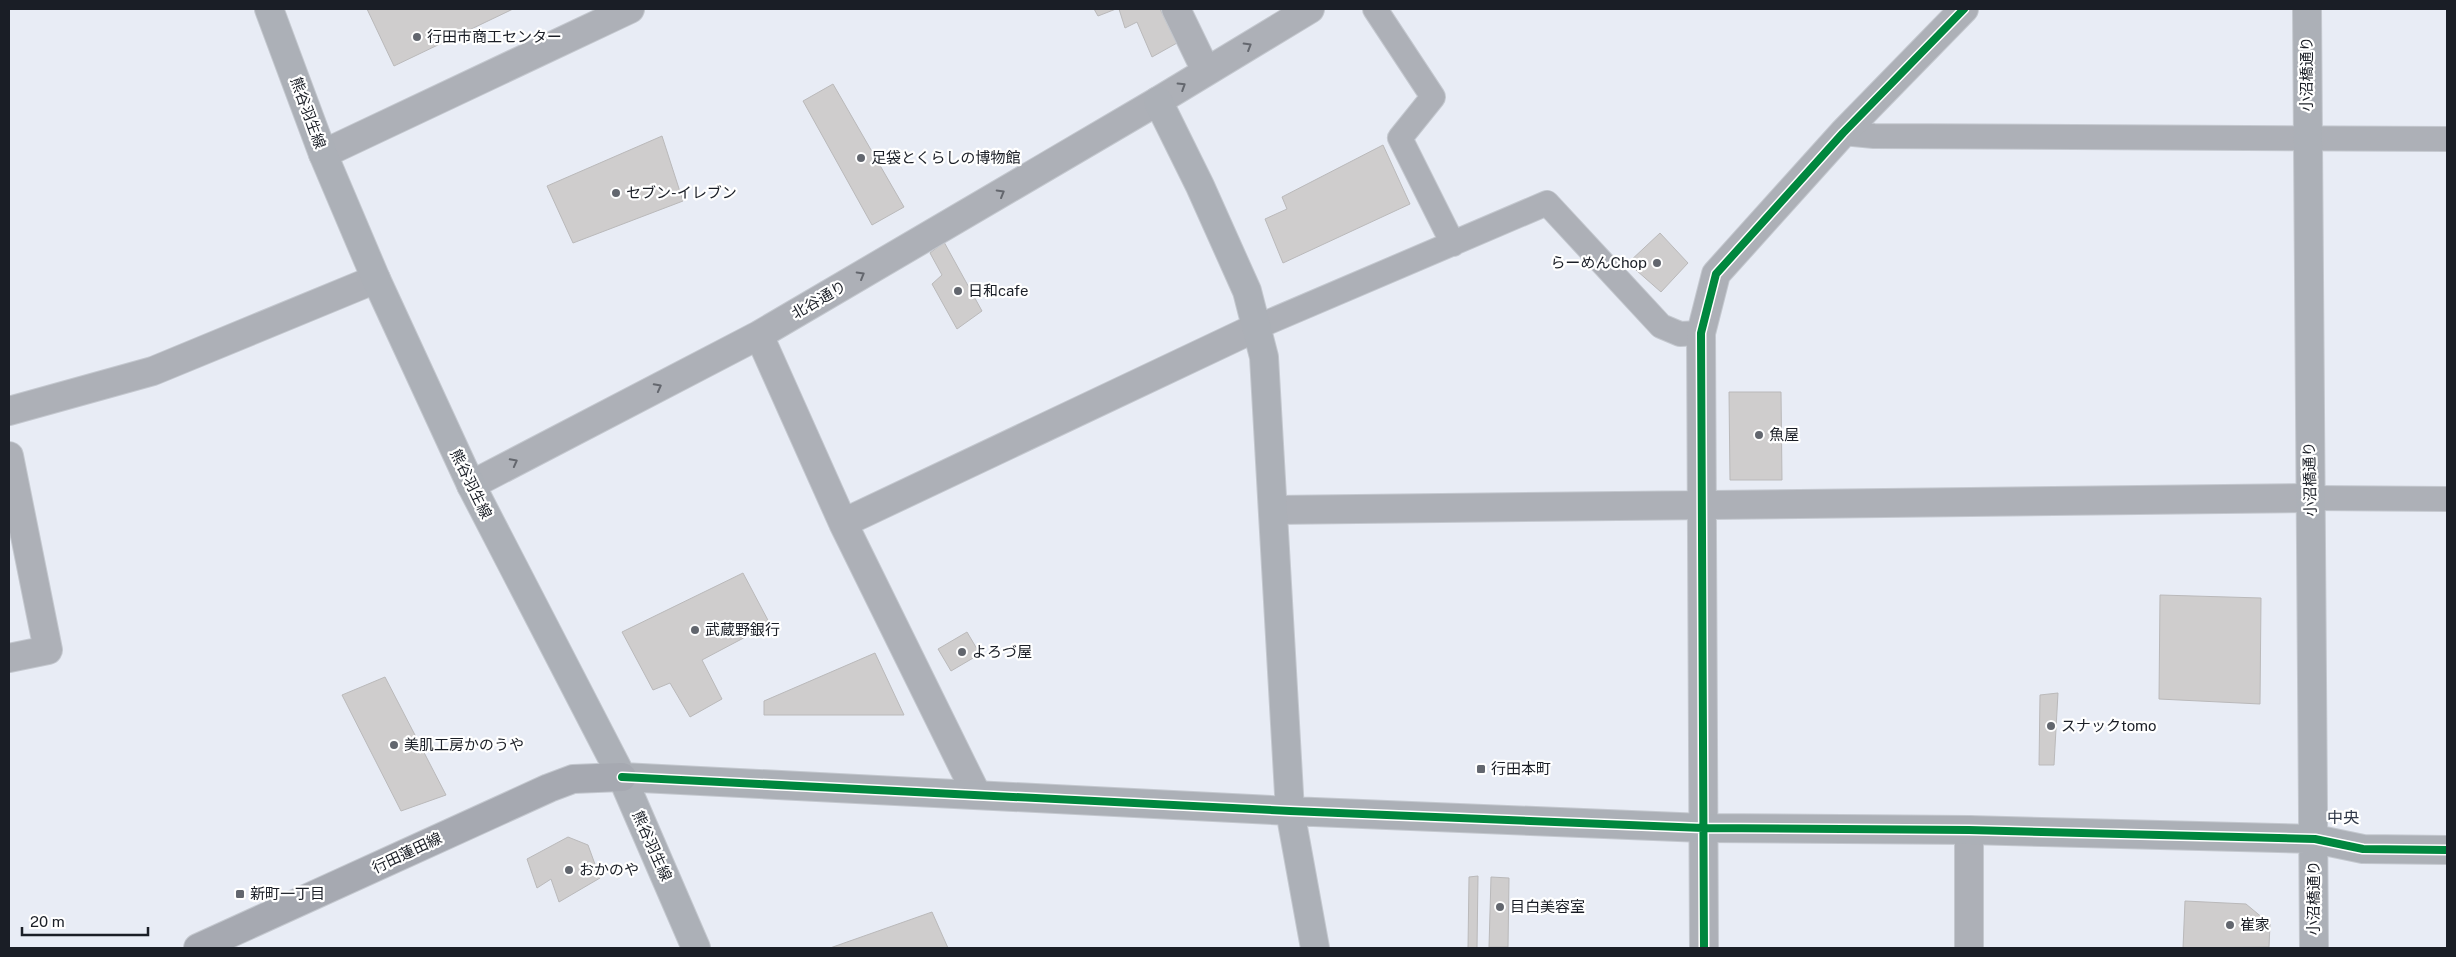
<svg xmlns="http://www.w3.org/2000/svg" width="2456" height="957" font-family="'Public Sans','Noto Sans JP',sans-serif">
  <rect width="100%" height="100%" fill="#e8ecf5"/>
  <!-- building -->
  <path fill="#cfcdcd" stroke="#bab9ba" d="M367 9H513L394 66Z
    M1094 9H1116L1098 16Z
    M1119 9H1160L1177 43 1152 57 1137 22 1125 28Z
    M833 84 904 207 872 225 803 101Z
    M662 136 683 201 573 243 547 186Z
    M1383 145 1410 204 1283 263 1265 219 1287 209 1282 197Z
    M1660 233 1688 263 1661 292 1628 263Z
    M944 242 982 311 957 329 932 284 942 275 930 253Z
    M1729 392H1781L1782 480H1730Z
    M743 573 770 624 702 660 722 699 690 717 670 683 653 690 622 632Z
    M2160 595 2261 598 2260 704 2159 699Z
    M967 632 980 654 951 671 938 649Z
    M875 653 904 715H764V701Z
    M385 677 446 795 401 811 342 695Z
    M2058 693 2054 765H2039L2040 695Z
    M568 837 588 845 600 878 559 902 551 879 537 888 527 859Z
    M1478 876 1477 948H1468L1469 877Z
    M1491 877 1509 878 1508 947H1489Z
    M2185 901 2246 904 2270 924 2269 947 2183 948Z
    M932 912 948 948H830Z"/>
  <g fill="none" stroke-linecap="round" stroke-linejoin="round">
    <!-- lane casing -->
    <g stroke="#c4c8cf" stroke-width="26">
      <path id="lane" d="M1375 9 1433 97 1400 138 1453 244
        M1843 133 1874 136 2447 139
        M1257 327 1547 203 1661 326 1680 334 1701 333
        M2310 498 2447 499"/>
    </g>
    <!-- street casing -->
    <g stroke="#c4c8cf" stroke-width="30">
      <path id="street" d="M1176 9 1206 71
        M323 154 630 9
        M759 335 843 523 976 793
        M9 411 153 371 376 279
        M9 456 48 650 9 658
        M471 485 759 335 1158 101 1310 9
        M1273 510 2310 498
        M843 523 1257 327
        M1969 830V948
        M1704 948 1701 333 1716 274 1843 133 1964 9"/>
    </g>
    <!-- secondary casing -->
    <g stroke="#c4c8cf" stroke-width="30">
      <path id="secondary" d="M269 9 323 154 376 279 471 485 622 777 696 948
        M2307 9 2314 948
        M1158 101 1200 186 1247 291 1264 357 1290 811 1315 948
        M622 777 1290 811 1703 828 1969 830 2315 839 2363 849 2447 850"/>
    </g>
    <!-- primary casing -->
    <g stroke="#c4c8cf" stroke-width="30">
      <path id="primary" d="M198 948 549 788 573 779 622 777"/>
    </g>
    <!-- lane -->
    <use href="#lane" stroke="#adb0b7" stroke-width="24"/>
    <!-- street -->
    <use href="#street" stroke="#adb0b7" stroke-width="28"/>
    <!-- secondary -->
    <use href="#secondary" stroke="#acb0b7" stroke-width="28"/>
    <!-- primary -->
    <use href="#primary" stroke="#a6a9b1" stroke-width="28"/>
    <!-- cycleway casing -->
    <g stroke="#fff" stroke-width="11">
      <path id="cycleway" d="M622 777 1290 811 1703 828 1969 830 2315 839 2363 849 2447 850
        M1704 948 1701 333 1716 274 1843 133 1964 9"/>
    </g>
    <!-- cycleway -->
    <use href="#cycleway" stroke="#00873e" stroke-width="8"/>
  </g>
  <!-- one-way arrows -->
  <defs><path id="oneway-chevron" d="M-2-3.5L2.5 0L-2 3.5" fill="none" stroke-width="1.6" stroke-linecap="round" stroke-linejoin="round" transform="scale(1.25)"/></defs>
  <g stroke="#64676e">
    <use href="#oneway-chevron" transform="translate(1248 46) rotate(-31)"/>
    <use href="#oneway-chevron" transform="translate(1182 86) rotate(-32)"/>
    <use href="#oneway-chevron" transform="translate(1001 193) rotate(-30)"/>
    <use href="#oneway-chevron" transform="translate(861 275) rotate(-30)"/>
    <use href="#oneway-chevron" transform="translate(658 387) rotate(-28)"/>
    <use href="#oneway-chevron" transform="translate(514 462) rotate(-28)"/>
  </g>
  <!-- markers -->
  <g fill="#62666e" stroke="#fff" stroke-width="2">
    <circle cx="417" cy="37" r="5"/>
    <circle cx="861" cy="158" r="5"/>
    <circle cx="616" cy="193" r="5"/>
    <circle cx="1657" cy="263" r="5"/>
    <circle cx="958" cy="291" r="5"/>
    <circle cx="1759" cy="435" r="5"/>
    <circle cx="695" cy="630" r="5"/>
    <circle cx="962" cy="652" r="5"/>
    <circle cx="2051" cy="726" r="5"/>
    <circle cx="394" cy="745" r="5"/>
    <rect x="1476" y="764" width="10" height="10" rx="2.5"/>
    <circle cx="569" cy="870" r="5"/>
    <rect x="235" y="889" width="10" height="10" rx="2.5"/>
    <circle cx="1500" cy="907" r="5"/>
    <circle cx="2230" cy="925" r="5"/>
  </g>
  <g text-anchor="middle" stroke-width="4.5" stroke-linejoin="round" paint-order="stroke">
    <!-- poi labels -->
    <g font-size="15" fill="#1a1e26" stroke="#fff" text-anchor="start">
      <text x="427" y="42">行田市商工センター</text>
      <text x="871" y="163">足袋とくらしの博物館</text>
      <text x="626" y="198">セブン-イレブン</text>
      <text x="1647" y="268" text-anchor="end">らーめんChop</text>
      <text x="968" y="296">日和cafe</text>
      <text x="1769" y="440">魚屋</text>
      <text x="705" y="635">武蔵野銀行</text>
      <text x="972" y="657">よろづ屋</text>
      <text x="2061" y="731">スナックtomo</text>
      <text x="404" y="750">美肌工房かのうや</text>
      <text x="1491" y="774">行田本町</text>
      <text x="579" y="875">おかのや</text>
      <text x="250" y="899">新町一丁目</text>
      <text x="1510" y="912">目白美容室</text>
      <text x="2240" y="930">崔家</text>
    </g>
    <!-- street labels -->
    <g font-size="15" fill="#1a1e26" stroke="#fff">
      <text transform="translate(2307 74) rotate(-90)" y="5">小沼橋通り</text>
      <text transform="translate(308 113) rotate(70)" y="5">熊谷羽生線</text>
      <text transform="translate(819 300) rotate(-30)" y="5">北谷通り</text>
      <text transform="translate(2310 479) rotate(-91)" y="5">小沼橋通り</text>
      <text transform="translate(471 484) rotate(64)" y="5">熊谷羽生線</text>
      <text transform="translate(652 846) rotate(66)" y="5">熊谷羽生線</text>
      <text transform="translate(407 853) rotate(-25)" y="5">行田蓮田線</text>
      <text transform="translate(2314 898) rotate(-90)" y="5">小沼橋通り</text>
    </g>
    <!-- neighbourhood labels -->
    <g font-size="16" fill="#303848" stroke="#fff">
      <text x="2343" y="823">中央</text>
    </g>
  </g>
  <!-- border -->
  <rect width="2456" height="957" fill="none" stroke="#1a1e26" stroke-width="20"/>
  <!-- scale -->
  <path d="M22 927v8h126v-8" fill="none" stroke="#1a1e26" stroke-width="2.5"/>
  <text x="30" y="927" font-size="15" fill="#1a1e26" stroke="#ffffff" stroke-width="4" paint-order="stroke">20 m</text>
</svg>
